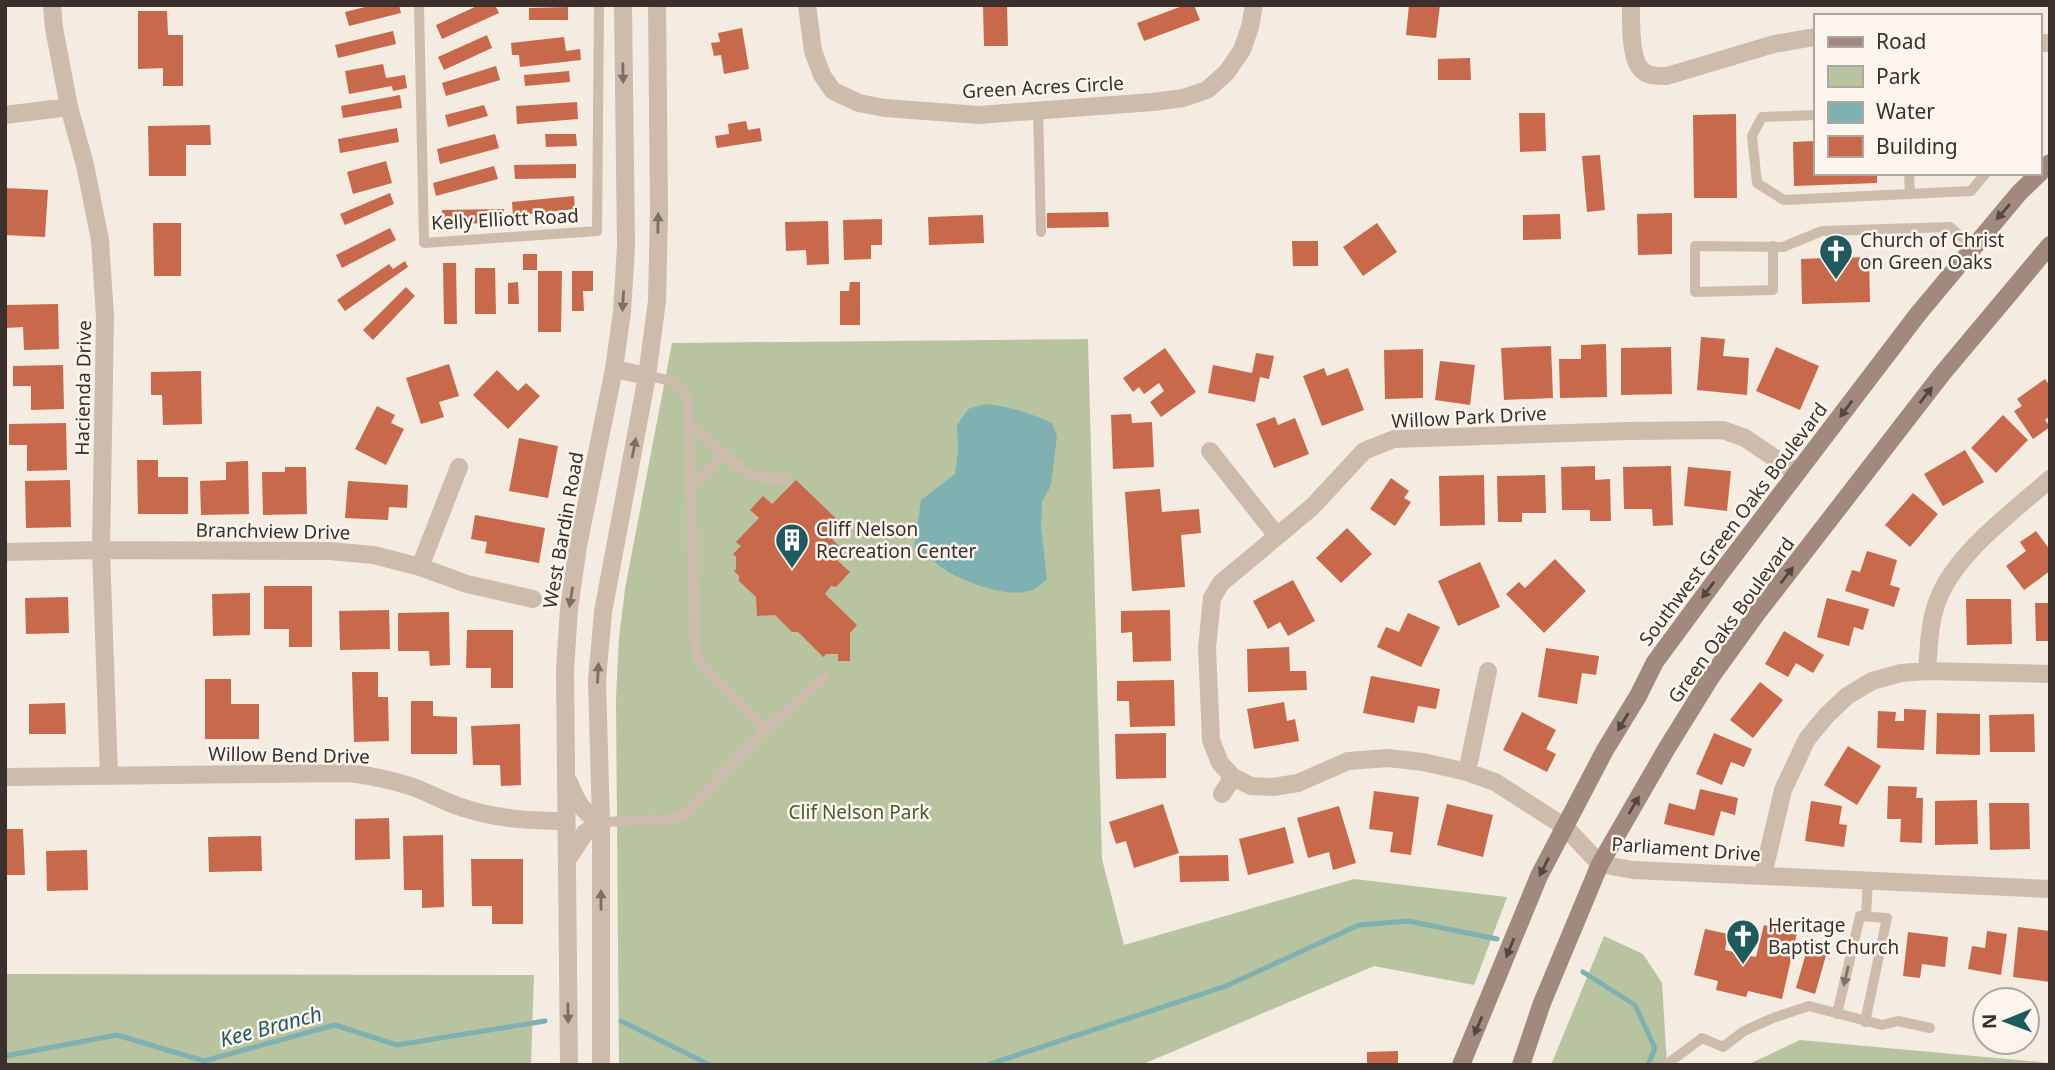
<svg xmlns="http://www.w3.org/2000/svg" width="2055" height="1070" font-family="'Noto Sans',sans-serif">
  <rect width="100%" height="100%" fill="#f4ebe1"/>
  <!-- green -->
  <path fill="#b8c4a0" d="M1088 339 1102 859 1124 945 1354 879 1507 897 1474 985 1374 966 1141 1065H619L616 698 619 638 625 589 672 343Z
    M1604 936 1643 954 1662 983 1667 1065H1551Z
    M5 974 534 975 531 1065H5Z
    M1800 1040 2050 1063V1065H1747Z"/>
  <!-- water -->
  <path fill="#7fb0b2" d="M986 404C1011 407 1030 413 1052 423L1057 436 1051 485 1042 502 1041 526 1047 579C1043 582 1039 587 1034 589 1012 601 960 581 941 567 931 560 926 553 914 548L921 500 955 474 958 451 957 425 968 409Z"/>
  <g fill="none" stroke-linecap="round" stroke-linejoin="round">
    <!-- stream -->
    <path stroke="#7fb0b2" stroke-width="5" d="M1583 972 1635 1005 1655 1048 1648 1065
      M621 1021 710 1065
      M5 1056 117 1035 204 1061 335 1025 397 1045 545 1021
      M987 1065 1226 986 1359 925 1408 921 1497 939"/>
  </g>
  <!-- building -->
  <path fill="#c8694b" d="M373 5H399L401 13 349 26 345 12Z
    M479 5H495L499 13 442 39 436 25Z
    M983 5H1007L1008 46H984Z
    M1185 5H1194L1200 20 1144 41 1137 23Z
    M1409 5H1440L1436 38 1406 35Z
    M568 7V20H529V8Z
    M138 11H167L168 35H183V86H163V68L138 69Z
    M742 28 749 69 724 74 721 55 714 56 711 43 720 42 718 33Z
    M393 31 396 44 338 58 335 45Z
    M487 35 492 48 444 70 438 57Z
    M564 37 566 51 580 49 581 60 520 67 519 55H512L511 43Z
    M1470 58 1471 80H1438V59Z
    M383 64 386 78 405 75 407 88 393 91 392 86 349 94 345 71Z
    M496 66 500 80 446 96 442 83Z
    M569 71 570 82 525 86 524 75Z
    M400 95 402 108 343 118 341 106Z
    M577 102 578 119 517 124 516 106Z
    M484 105 488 116 448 127 445 115Z
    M1519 113H1545L1546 151 1520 152Z
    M1736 114 1737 198H1694L1693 115Z
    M746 121 748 130 760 128 762 141 717 148 715 136 729 134 728 124Z
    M210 125 211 145H186V176H149L148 126Z
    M397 128 399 142 340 153 338 139Z
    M495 134 499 148 440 164 437 149Z
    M545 134H576L577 146 546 147Z
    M1815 141V173H1877V183L1794 186 1793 142Z
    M1600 155 1605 210 1587 212 1582 156Z
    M386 161 392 183 353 194 347 172Z
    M576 164V178L515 179 514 165Z
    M494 166 498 179 436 196 433 183Z
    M5 188 48 190 45 237 5 235Z
    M390 193 394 204 345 225 340 214Z
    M574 196 575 209 513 216 512 202Z
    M504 209V223L443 224 442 210Z
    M1108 212 1109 227 1047 228V213Z
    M1672 213V254L1638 255 1637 214Z
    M1560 214 1561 239 1523 240V215Z
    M983 215 984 243 929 245 928 217Z
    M882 219V245H871V259L844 260 843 220Z
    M828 221 829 264 807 265 806 250 786 251 785 222Z
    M153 223H181V276H154Z
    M1377 223 1397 252 1363 276 1343 247Z
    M390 228 396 240 342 268 336 255Z
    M1840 240V258L1869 257 1870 302 1802 304 1801 259 1825 258 1824 241Z
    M1292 241H1318V266H1293Z
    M523 254H537V270H523Z
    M405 261 408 267 345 311 337 300 389 264 393 269Z
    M443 263H456L457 324H444Z
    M475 268H495L496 314H475Z
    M538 271H562L561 332H538Z
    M572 271H593V291H583L584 311H572Z
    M518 282 519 304H508V283Z
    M850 282H860V325H840V291H849Z
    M406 287 415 296 373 340 363 330Z
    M58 304 59 349 24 350 23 327 5 328V305Z
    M1701 337 1725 339 1723 356 1749 358 1747 395 1697 390Z
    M1606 344 1607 397 1560 398 1559 359H1581V345Z
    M1551 346 1553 398 1504 400 1501 348Z
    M1671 347 1672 394 1621 395V348Z
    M1776 347 1819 366 1800 410 1756 391Z
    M1165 348 1196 392 1161 417 1150 402 1164 391 1159 383 1144 394 1139 387 1133 392 1123 378Z
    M1423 349V398L1385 399 1384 350Z
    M1256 353 1274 356 1269 379 1260 377 1255 402 1208 393 1213 365 1252 373Z
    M1440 361 1475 365 1470 405 1435 400Z
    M449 364 459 396 439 402 444 417 421 424 406 378Z
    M63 365 64 409 31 410V386H13V366Z
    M1324 368 1327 376 1348 368 1364 410 1322 426 1303 376Z
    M497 370 518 391 526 383 540 396 508 429 473 395Z
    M201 371 202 424 163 425 162 395H151V372Z
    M2045 379 2050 386V416L2045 420 2050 427 2033 439 2014 411 2022 406 2017 399Z
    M377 406 395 415 391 423 404 429 386 465 355 449Z
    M1131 414 1132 423 1152 422 1154 467 1113 469 1111 415Z
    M2003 415 2028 440 1996 473 1971 448Z
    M1275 417 1278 425 1295 418 1309 454 1274 468 1256 424Z
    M66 423 67 470 27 471V445H9V424Z
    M519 438 558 446 548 498 509 491Z
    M1965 450 1984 482 1943 506 1924 474Z
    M137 460H158V477H188V514H138Z
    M248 461 249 514 201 515 200 481 226 480V462Z
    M1595 466V480L1610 479 1611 521H1590V510H1562L1561 467Z
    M1671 466 1673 525 1653 526 1652 509H1624L1623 467Z
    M285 467H306L307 514 263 515 262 472H285Z
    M1688 467 1731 471 1727 511 1684 506Z
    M1484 475 1485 525 1440 526 1439 476Z
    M1545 475 1546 513H1522V522H1498L1497 476Z
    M1391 478 1409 491 1404 498 1411 502 1395 526 1370 509Z
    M70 480 71 527 26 528 25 481Z
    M796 480 844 526 832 539 839 546 837 547 838 561 850 572 836 587 831 586 825 594 857 625 850 633V661H838V654H826L823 657 798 632H792L775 615 757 616 756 597 739 581V576L734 571 736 569V557L733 554 741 546 736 542 759 518 750 510 763 496 772 504Z
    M348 481 408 485 407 508 389 507 388 520 345 518Z
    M1160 489 1162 512 1199 509 1201 533 1181 535 1185 587 1132 591 1125 492Z
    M1913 493 1938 514 1910 547 1885 525Z
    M475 515 545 528 539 563 485 553 487 542 471 539Z
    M1347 528 1372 554 1341 583 1316 558Z
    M2036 531 2050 550V571L2024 590 2006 566 2026 551 2020 542Z
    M1867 551 1897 560 1890 585 1900 588 1894 607 1845 591 1852 570 1860 572Z
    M1555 559 1586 591 1544 633 1506 594 1519 582 1525 588Z
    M1480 562 1500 607 1458 626 1438 581Z
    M1293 580 1315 621 1288 636 1280 622 1268 629 1253 601Z
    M264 586H312V647H289V629H264Z
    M250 593V635L213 636 212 594Z
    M68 597 69 633 26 634 25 598Z
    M1827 598 1869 609 1863 630 1854 627 1849 646 1817 637Z
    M1966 599H2011L2012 644 1967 645Z
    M2035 603H2050V641H2036Z
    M389 610 390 649 340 650 339 611Z
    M1170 610 1171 661 1133 662 1132 632 1121 633V611Z
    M449 612 450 665 430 666 429 651H398V613Z
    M1408 613 1440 627 1421 667 1377 647 1386 627 1399 632Z
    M467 630H513V688H491V668H466Z
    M1784 631 1824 655 1813 673 1796 663 1788 677 1765 664Z
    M1289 647 1290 671H1306L1307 690 1248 692 1247 649Z
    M1546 648 1599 656 1596 675 1582 673 1577 704 1538 697Z
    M352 672H378V697H388L389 741 354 742Z
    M1371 676 1440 689 1436 709 1418 706 1414 723 1363 713Z
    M205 679H231V704H259V739H205Z
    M1174 680 1175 726 1130 727 1129 701H1117V681Z
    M1760 682 1783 700 1753 738 1730 720Z
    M411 701H433V716L457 717V754H411Z
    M1284 702 1287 721 1295 719 1299 741 1254 749 1247 709Z
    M65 703 66 734H29V704Z
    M1904 709 1926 710 1924 750 1877 748 1878 711 1896 712 1895 721H1904Z
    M1522 712 1556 730 1546 749 1556 754 1547 772 1503 750Z
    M1937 713 1980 714V755L1936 754Z
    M2034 714 2035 752H1990L1989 715Z
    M520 724 521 785 501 786 500 765H473L471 726Z
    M1166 733V778L1116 779 1115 734Z
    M1714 733 1752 749 1744 767 1731 762 1722 785 1696 774Z
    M1848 746 1881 766 1857 805 1824 785Z
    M1888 786 1917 787 1916 798H1923L1922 843 1900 842 1901 819H1887Z
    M1700 789 1738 798 1735 815 1721 811 1714 836 1664 824 1669 803 1695 810Z
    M1374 791 1419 797 1411 855 1390 852 1393 832 1369 829Z
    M1977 800 1978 844 1935 845V801Z
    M1811 801 1842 806 1839 824 1847 825 1844 847 1805 841Z
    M1989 803H2029L2030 849 1990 850Z
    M1163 804 1179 853 1134 868 1126 841 1116 844 1109 822Z
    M1447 804 1493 815 1483 857 1437 845Z
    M1339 806 1356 863 1333 870 1329 852 1308 858 1297 818Z
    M389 818 390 859 355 860V819Z
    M1285 827 1294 863 1248 875 1239 839Z
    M5 829H23L25 875H5Z
    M443 835 444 907 422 908V890H404L403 836Z
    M261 836 262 871 209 872 208 837Z
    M87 850 88 890 47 891 46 851Z
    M1228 855 1229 881 1180 882 1179 856Z
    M471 859H523V924H492V906H472Z
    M1764 925 1797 933 1782 999 1748 991 1746 997 1716 990 1718 981 1694 975 1705 929 1728 934 1725 950 1756 957Z
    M2018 927 2050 931V982L2013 977Z
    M1987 931 2007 934 2001 975 1968 969 1972 946 1985 948Z
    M1908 932 1948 937 1945 967 1922 964 1920 978 1903 976Z
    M1810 939 1829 945 1815 994 1796 988Z
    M1398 1051V1065H1367V1052Z"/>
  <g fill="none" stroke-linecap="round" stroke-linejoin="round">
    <!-- service -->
    <path stroke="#cdbbac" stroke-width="10" d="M419 5 424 243 597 231 599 5
      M1038 110 1041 232
      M1815 115 1762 117 1752 136 1757 183 1784 200 1971 191 1986 173
      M1909 173 1910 194
      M1773 246V290L1695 292V246L1783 247 1822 231 1950 227 1973 247
      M689 424 725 454 690 487
      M725 454C748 475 752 479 785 479
      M766 729 824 678
      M601 822 660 820 682 817 766 729 707 670 698 659 695 646 688 401C679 379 669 380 647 376
      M1866 916 1868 880
      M1837 1014 1860 916 1887 918 1865 1022
      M1667 1064 1702 1038 1723 1047 1744 1031 1773 1018 1809 1006 1882 1025 1898 1021 1930 1028"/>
    <!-- minor -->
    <path stroke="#cdbbac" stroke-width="18" d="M52 5 54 28 69 107 85 165 100 240 105 317 101 550 109 776
      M807 5 813 51 822 75 833 91 859 103 885 108 979 115 1153 102 1183 98 1207 90 1227 72 1242 50 1250 27 1254 5
      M1631 5C1631 21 1630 56 1640 68 1647 77 1657 76 1667 76L1774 44 1815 37
      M2039 43H2050
      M5 115 69 107
      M1210 451 1277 536
      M1797 473 1745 438 1723 430 1628 431 1394 439 1364 451 1312 507 1221 583 1212 598 1207 648 1211 740 1220 763 1233 777 1251 786 1273 787 1298 783 1348 761 1388 758 1423 762 1467 772 1495 782 1565 827 1600 864 1633 870 2050 889
      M5 552 101 550 329 551 374 555 420 567 467 584 533 599
      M420 567 459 467
      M1927 671C1929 647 1929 620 1939 597 1958 551 2013 512 2050 479
      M1467 772 1488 671
      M5 777 350 773C372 776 392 780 413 787 430 793 446 803 464 808 497 819 531 821 566 821
      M1222 794 1233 777
      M1763 875 1783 790 1807 739 1826 716 1847 696 1872 681 1901 673 1927 671 2050 674"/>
    <!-- tertiary -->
    <path stroke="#cdbbac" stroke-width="18" d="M614 369 647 376
      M567 860 585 833 601 822C582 813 576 800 569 782
      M569 1065 565 670 569 609 578 546 614 369 622 312 626 247 623 5
      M601 1065V822L597 680 603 612 647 376 657 301 659 212 657 5"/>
    <!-- secondary -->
    <path stroke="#a18a7d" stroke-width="18" d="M1461 1065 1539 876 1605 750 1638 696 1655 662 1720 574 1918 314 2019 193 2050 163
      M1521 1065 1542 1003 1600 864 1667 748 1711 677 1755 616 1942 374 2050 245"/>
  </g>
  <!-- one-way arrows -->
  <defs><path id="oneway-solid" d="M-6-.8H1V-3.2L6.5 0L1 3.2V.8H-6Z" transform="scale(1.75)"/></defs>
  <g fill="#7d6f65">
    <use href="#oneway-solid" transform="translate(623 73) rotate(89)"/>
    <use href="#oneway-solid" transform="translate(658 223) rotate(-89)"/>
    <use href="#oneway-solid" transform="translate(623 301) rotate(93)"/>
    <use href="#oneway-solid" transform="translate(634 448) rotate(-79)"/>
    <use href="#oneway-solid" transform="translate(571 597) rotate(99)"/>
    <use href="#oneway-solid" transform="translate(598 673) rotate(-87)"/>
    <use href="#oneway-solid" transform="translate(601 900) rotate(-90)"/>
    <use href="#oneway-solid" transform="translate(1846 976) rotate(103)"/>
    <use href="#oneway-solid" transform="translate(568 1013) rotate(89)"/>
  </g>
  <g fill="#544640">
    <use href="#oneway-solid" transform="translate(2003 212) rotate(131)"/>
    <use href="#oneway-solid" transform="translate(1926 395) rotate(-53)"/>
    <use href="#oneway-solid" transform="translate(1846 409) rotate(127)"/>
    <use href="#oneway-solid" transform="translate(1787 575) rotate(-52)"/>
    <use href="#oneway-solid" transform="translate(1708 590) rotate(127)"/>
    <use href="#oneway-solid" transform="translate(1623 722) rotate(121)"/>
    <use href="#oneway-solid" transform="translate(1634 805) rotate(-60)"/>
    <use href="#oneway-solid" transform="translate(1544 867) rotate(117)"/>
    <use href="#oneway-solid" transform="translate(1510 948) rotate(112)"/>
    <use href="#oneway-solid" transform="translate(1478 1026) rotate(113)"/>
  </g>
  <!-- icons -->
  <defs>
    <g id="church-pin" transform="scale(1.75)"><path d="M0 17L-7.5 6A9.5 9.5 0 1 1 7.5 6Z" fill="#1f5a5e" stroke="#fbf5ee"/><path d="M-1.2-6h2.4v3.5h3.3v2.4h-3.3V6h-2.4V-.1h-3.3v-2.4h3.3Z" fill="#fff"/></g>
    <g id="building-pin" transform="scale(1.75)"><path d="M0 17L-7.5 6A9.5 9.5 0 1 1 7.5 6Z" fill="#1f5a5e" stroke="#fbf5ee"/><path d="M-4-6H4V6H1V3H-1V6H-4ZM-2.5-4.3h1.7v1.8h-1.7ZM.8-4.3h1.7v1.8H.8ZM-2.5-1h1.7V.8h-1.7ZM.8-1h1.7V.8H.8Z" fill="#fff"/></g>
  </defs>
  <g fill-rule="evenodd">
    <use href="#church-pin" x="1836" y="251"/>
    <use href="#building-pin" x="792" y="540"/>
    <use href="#church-pin" x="1743" y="936"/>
  </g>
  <g text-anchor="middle" stroke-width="5" stroke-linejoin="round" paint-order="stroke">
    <!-- street labels -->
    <g font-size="19" fill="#3b302b" stroke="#fbf5ee">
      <text transform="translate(1043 87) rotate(-3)" y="7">Green Acres Circle</text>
      <text transform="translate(505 219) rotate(-3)" y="7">Kelly Elliott Road</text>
      <text transform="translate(83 388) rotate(-89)" y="7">Hacienda Drive</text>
      <text transform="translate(1469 417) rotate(-3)" y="7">Willow Park Drive</text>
      <text transform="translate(1733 524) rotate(-53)" y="7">Southwest Green Oaks Boulevard</text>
      <text transform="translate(563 530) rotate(-80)" y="7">West Bardin Road</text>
      <text transform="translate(273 531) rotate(1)" y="7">Branchview Drive</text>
      <text transform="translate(1731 620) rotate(-54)" y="7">Green Oaks Boulevard</text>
      <text transform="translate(289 755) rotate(1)" y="7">Willow Bend Drive</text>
      <text transform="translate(1686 849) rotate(4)" y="7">Parliament Drive</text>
    </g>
    <!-- poi labels -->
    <g font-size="19" fill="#3b302b" stroke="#fbf5ee" text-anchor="start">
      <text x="1860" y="247">Church of Christ<tspan x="1860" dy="22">on Green Oaks</tspan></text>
      <text x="816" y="536">Cliff Nelson<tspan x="816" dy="22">Recreation Center</tspan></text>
      <text x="1768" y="932">Heritage<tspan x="1768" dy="22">Baptist Church</tspan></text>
    </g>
    <!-- park labels -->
    <g font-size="19" fill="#4a5a2e" stroke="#fbf5ee">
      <text x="859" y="819">Clif Nelson Park</text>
    </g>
    <!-- water labels -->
    <g font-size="21" font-style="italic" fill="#1f5a5e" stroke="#fbf5ee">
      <text transform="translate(271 1027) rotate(-15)" y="7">Kee Branch</text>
    </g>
  </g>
  <!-- border -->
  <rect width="2055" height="1070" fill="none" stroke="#3b302b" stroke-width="14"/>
  <!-- legend -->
  <rect x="1814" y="14" width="228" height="161" fill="#fbf5ee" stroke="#aea6a0" stroke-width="2"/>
  <rect x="1828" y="37" width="35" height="10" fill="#a18a7d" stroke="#aea6a0" stroke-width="2"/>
  <text x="1876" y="49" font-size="21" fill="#3b302b">Road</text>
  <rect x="1828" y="66" width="35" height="21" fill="#b8c4a0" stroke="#aea6a0" stroke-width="2"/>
  <text x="1876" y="84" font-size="21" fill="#3b302b">Park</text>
  <rect x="1828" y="102" width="35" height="21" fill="#7fb0b2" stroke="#aea6a0" stroke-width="2"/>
  <text x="1876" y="119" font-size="21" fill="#3b302b">Water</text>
  <rect x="1828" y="136" width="35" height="21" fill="#c8694b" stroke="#aea6a0" stroke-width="2"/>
  <text x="1876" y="154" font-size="21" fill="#3b302b">Building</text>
  <!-- north arrow -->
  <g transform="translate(2006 1021) rotate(269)"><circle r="33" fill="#fbf5ee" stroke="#aea6a0" stroke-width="2"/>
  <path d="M0-5L12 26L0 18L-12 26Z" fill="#1f5a5e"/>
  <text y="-10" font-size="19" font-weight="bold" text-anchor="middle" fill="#3b302b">N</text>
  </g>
</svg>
